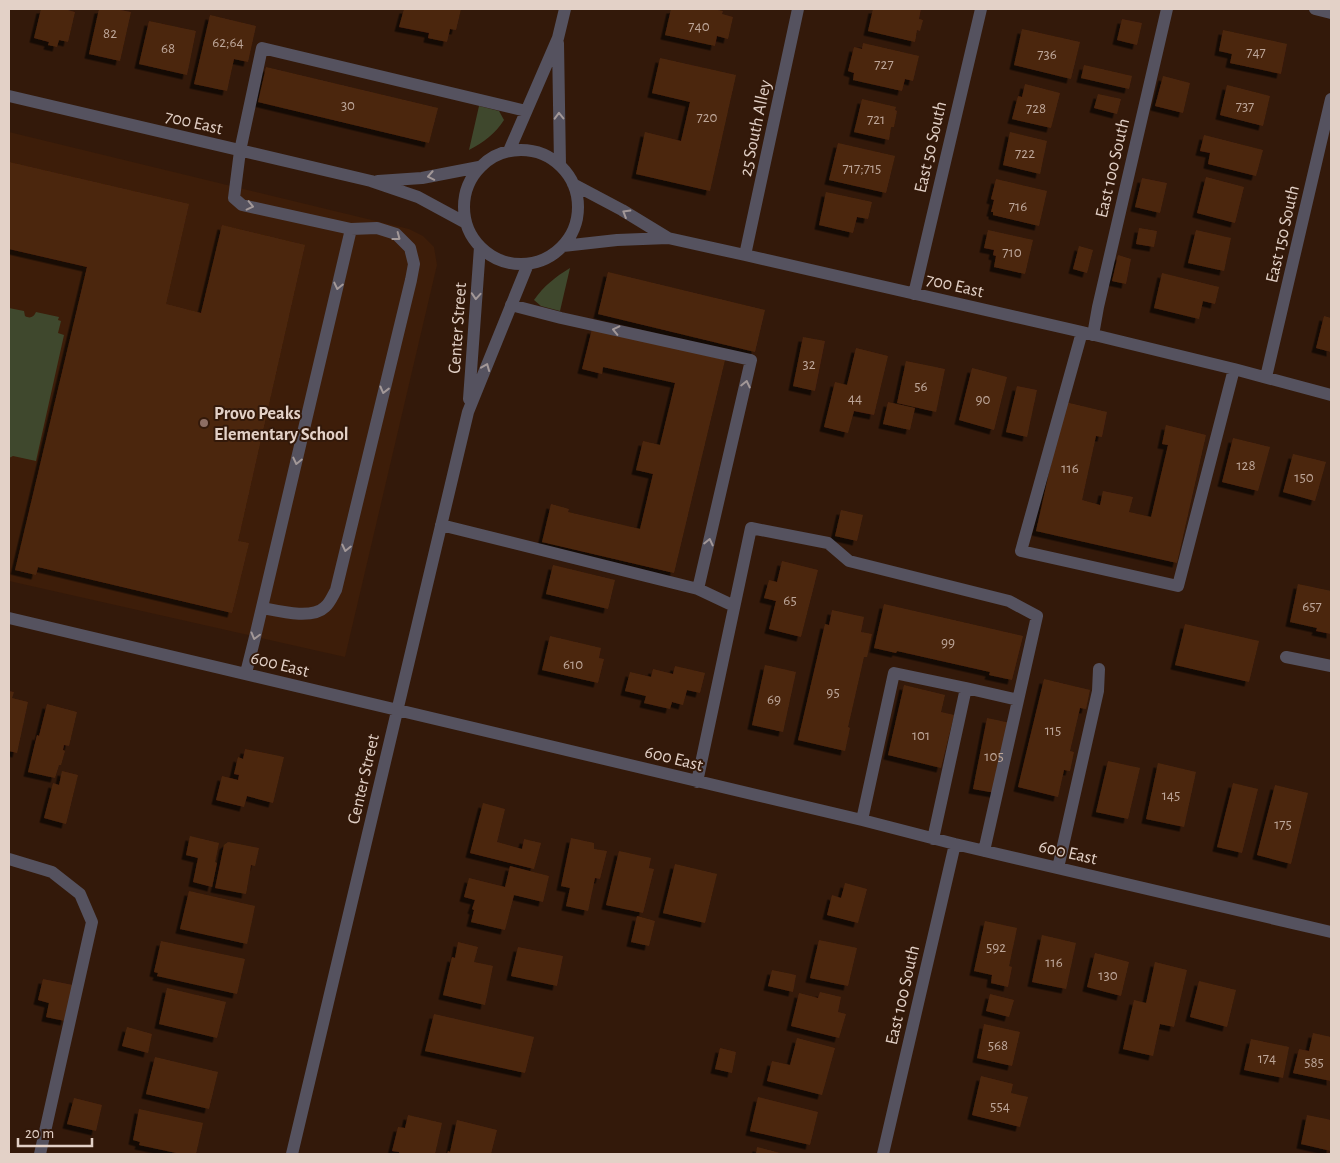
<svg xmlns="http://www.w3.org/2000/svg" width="1340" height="1163" font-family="'Alegreya Sans',sans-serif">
  <defs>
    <filter id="shadow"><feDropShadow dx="-4.5" dy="4.5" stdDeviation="0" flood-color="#0009"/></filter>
  </defs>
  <rect width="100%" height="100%" fill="#33190a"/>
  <!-- built -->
  <path fill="#3d1d09" d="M9 132 409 229 423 236 434 247 437 265 345 657 9 581Z"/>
  <!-- green -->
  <path fill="#3f482d" d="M479 106 499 111 504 120C495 134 484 142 469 150Z
    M570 268 560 311 541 306 534 300C544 286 555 277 570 268Z
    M9 308 24 311 25 316C30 319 34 317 36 312L59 317 58 320 61 321 58 333 64 335 36 461 13 456 9 458Z"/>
  <!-- building -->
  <path fill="#4c260e" filter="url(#shadow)" d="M41 9H64L75 12 68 42 59 40 57 47 48 45 49 42 34 38Z
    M99 9H116L131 12 120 61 89 54Z
    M404 9H461L456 30 450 29 447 42 428 38 429 33 399 27Z
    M671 9H712L723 11 722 14 733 17 728 39 717 36 715 46 665 35Z
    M873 9H921L919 19 923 20 920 31 917 30 915 42 868 31Z
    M210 15 256 26 248 62 234 59 227 91 194 84Z
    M1122 19 1142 23 1137 45 1117 40Z
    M149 21 196 31 187 75 139 64Z
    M1022 29 1080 42 1071 79 1014 65Z
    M1223 30 1287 44 1281 74 1230 63 1232 54 1219 51Z
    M863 43 919 56 913 81 905 79 902 91 853 80 854 73 848 71 854 47 862 49Z
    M660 58 736 75 710 191 636 174 645 132 681 141 690 102 652 93Z
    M1084 65 1132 76 1129 89 1081 78Z
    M266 67 438 108 429 143 258 102Z
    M1163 76 1190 83 1183 113 1155 106Z
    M1025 84 1060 93 1051 128 1012 119 1018 96 1022 97Z
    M1227 85 1270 96 1263 126 1220 115Z
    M1098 94 1121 99 1117 114 1094 108Z
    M862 99 896 107 895 110 897 111 894 127H891L889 140 854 132Z
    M1010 132 1047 141 1040 174 1003 165Z
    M1204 135 1263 150 1256 176 1208 164 1210 153 1200 151Z
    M838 143 895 156 886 193 829 180Z
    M9 162 189 204 166 304 201 313 222 225 305 245 238 541 249 543 232 613 38 567 36 575 15 570 87 267 9 249Z
    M1206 177 1244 187 1235 223 1197 213Z
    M1142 178 1167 183 1160 213 1135 207Z
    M996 179 1047 191 1039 226 993 215V212H991L994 200 991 199Z
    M826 192 872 202 868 219 857 217 853 233 819 225Z
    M1139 228 1157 231 1154 247 1136 244Z
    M988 230 1033 240 1025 274 994 267 996 256 993 255 994 250 984 248Z
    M1196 230 1231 238 1224 271 1188 263Z
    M1079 246 1093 250 1087 273 1073 269Z
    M1118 255 1131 259 1126 284 1112 281Z
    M608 272 765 310 755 352 598 314Z
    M1162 273 1219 287 1215 304 1203 301 1199 319 1154 308Z
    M1324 316 1331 318V352L1316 348Z
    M592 329 725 360 674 573 542 542 551 504 569 509 568 512 640 529 653 474 636 470 643 441 660 445 675 383 603 367 602 374 582 369Z
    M803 337 825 341 815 391 793 386Z
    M856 348 888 356 874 415 854 411 848 433 824 427 835 382 847 385Z
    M906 361 945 369 936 412 897 403Z
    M972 368 1007 377 994 430 959 420Z
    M1017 386 1037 390 1027 437 1006 432Z
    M888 402 915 408 910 430 883 424Z
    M1065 402 1107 412 1102 437 1096 436 1082 500 1100 505 1103 491 1133 497 1129 512 1151 517 1168 445 1162 444 1166 425 1206 435 1177 563 1036 531Z
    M1233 438 1270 447 1258 491 1222 482Z
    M1293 454 1326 462 1315 501 1283 492Z
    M841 510 863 515 857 541 835 536Z
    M782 561 818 570 801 637 769 629 776 601 764 598 769 580 777 582Z
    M553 565 615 580 608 609 546 594Z
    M1298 584 1331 591V634L1316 631 1317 628 1290 622Z
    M884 604 1023 636 1012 680 989 675 990 672 897 651 896 653 874 648Z
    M832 610 864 617 861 632 872 634 867 657H864L848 727 850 728 845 751 798 740 825 624 829 625Z
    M1185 624 1259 641 1249 682 1175 665Z
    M550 636 601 648 599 658 604 659 598 683 542 670Z
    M765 665 796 672 783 732 752 725Z
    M675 666 705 673 700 693 687 690 683 705 672 702 670 709 644 703 646 696 625 691 630 672 651 677 653 669 673 674Z
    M1044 679 1090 690 1086 709 1080 708 1070 751 1074 752 1070 771 1064 770 1058 797 1018 787Z
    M904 685 945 695 941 712 954 715 941 768 888 755Z
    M9 691 14 692 12 698 28 702 17 753 9 751Z
    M47 704 77 712 69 746 64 745 63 750 65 751 61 765H59L55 778 28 772 37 735 39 736Z
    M987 718 1015 724 1001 794 973 789Z
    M245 749 284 757 273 803 247 796 244 807 216 800 222 776 238 780 239 775 234 774 238 757 243 759Z
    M1108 761 1140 768 1128 819 1096 812Z
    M1158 763 1196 772 1184 827 1146 819Z
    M62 771 78 775 66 824 44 818 53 783 59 785Z
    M1233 783 1258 789 1242 853 1217 847Z
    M1275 785 1308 793 1291 864 1257 855Z
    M483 803 505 809 497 842 522 849 524 839 541 843 534 869 470 853Z
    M190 836 219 843 215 862 217 863 212 887 193 882 198 858 186 855Z
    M571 838 594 843V849L607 851 600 879 595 878 588 911 566 906 570 888 561 886Z
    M228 842 259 848 255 866 251 865 246 894 215 888 224 845Z
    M619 851 651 858 649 868 654 869 643 913 606 905Z
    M675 864 717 874 705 923 663 913Z
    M510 866 549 876 543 902 514 895 505 930 471 922 474 910 472 909 475 900 464 897 469 878 505 887Z
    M845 883 867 889 858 923 827 915 832 895 841 898Z
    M189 891 255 906 247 944 180 929Z
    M637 916 655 921 649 946 631 942Z
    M985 921 1017 928 1009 966 1012 967 1008 987 991 983 992 975 974 971Z
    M1042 935 1076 943 1066 989 1032 982Z
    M819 940 857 948 848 986 810 978Z
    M161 941 245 959 237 994 157 976 158 973 154 972Z
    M458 942 478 947 474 962 493 966 485 1005 443 995 452 957 455 958Z
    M518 947 563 956 557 986 511 976Z
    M1095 953 1129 962 1121 996 1087 987Z
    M1155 962 1187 970 1174 1027 1160 1024 1153 1056 1123 1049 1134 1000 1146 1003Z
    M772 970 796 975 793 992 768 986Z
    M43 979 73 985 65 1021 46 1017 49 1003 38 1000Z
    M1199 981 1236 990 1227 1027 1190 1017Z
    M167 988 226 1002 217 1038 159 1024Z
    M820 992 841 997 838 1012 846 1014 839 1038 791 1026 799 993 818 998Z
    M990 994 1014 1000 1009 1017 986 1011Z
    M434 1014 534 1037 525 1073 425 1051Z
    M984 1024 1020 1032 1012 1066 977 1058Z
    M127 1027 152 1034 148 1053 122 1046Z
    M1313 1033 1331 1037V1081L1293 1073 1299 1049 1309 1051Z
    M797 1038 835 1048 822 1095 767 1081 772 1061 790 1065Z
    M1251 1039 1289 1047 1283 1078 1244 1070Z
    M720 1048 736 1052 732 1073 715 1069Z
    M155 1057 218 1072 209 1109 146 1094Z
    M981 1076 1013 1084 1011 1093 1028 1097 1020 1127 972 1115Z
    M758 1097 818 1112 810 1145 750 1131Z
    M74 1098 102 1105 96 1131 67 1124Z
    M139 1109 203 1123 196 1154H181L139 1145 140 1142 133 1140Z
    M408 1115 442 1123 435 1154H399V1152L392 1151 398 1127 405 1128Z
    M1307 1115 1331 1120V1151L1301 1144Z
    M457 1120 497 1130 491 1154H447L448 1151 450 1152Z
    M757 1147 784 1154H756Z"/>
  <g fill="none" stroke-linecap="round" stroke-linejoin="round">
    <!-- minor -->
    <path stroke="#55525f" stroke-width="12" d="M1315 9 1331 13
      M558 43 560 165
      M9 96 371 181 418 197 466 223
      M464 207a57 57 0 1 1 114 0a57 57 0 1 1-114 0Z
      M509 151 558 38 565 9
      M378 181 422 178 479 167
      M573 184 622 210 668 238
      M563 246 617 240 668 238 745 255 1082 332 1234 369 1331 395
      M745 255 798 9
      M914 294 981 9
      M511 305 561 318 751 360 698 589
      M1082 332 1021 551 1178 586 1234 369
      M1093 335 1098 307 1167 9
      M1266 377 1331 99
      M469 399 480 247
      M441 525 698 589 734 606
      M262 608C278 611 312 620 325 607 330 603 333 595 336 590L411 280 414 264 410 248 396 234 377 228 351 229
      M9 618 862 820 955 844 1331 932
      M1286 657 1331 666
      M246 673 255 637 351 229 242 205 234 198 240 151 262 48 526 111
      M697 782 751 528 828 543 849 561 1009 601 1037 616 984 851
      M862 820 894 673 966 688
      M933 839 966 688 1018 700
      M9 859 52 872 80 894 92 922 40 1154
      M1058 868 1098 691 1099 669
      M292 1154 468 412 528 264
      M883 1154 955 844"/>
  </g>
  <!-- one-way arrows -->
  <defs><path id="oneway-chevron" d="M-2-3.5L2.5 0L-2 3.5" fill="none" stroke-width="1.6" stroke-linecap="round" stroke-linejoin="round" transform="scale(1.25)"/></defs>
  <g stroke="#a39898">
    <use href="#oneway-chevron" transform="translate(559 116) rotate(-91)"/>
    <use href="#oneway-chevron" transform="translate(431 176) rotate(169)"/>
    <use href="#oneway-chevron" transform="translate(250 206) rotate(13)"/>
    <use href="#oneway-chevron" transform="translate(626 213) rotate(-149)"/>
    <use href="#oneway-chevron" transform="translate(397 237) rotate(37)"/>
    <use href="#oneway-chevron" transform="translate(338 286) rotate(103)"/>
    <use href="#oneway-chevron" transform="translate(476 296) rotate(94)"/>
    <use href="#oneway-chevron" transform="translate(616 330) rotate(-167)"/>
    <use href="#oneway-chevron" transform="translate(486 367) rotate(-68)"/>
    <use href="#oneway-chevron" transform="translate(746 384) rotate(-77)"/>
    <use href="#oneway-chevron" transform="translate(384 390) rotate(104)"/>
    <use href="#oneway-chevron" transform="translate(297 461) rotate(103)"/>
    <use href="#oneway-chevron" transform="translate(709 542) rotate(-77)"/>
    <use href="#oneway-chevron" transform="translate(346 548) rotate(103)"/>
    <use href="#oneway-chevron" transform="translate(255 636) rotate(105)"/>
  </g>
  <!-- markers -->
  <circle fill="#8d6e63" stroke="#33190a" stroke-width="2" cx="204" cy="423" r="5"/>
  <g text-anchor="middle" stroke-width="4" stroke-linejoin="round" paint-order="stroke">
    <!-- number labels -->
    <g font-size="15" fill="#bda699">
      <text x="699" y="31">740</text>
      <text x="110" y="38">82</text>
      <text x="228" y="47">62;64</text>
      <text x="168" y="53">68</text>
      <text x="1256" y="57">747</text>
      <text x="1047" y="59">736</text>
      <text x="884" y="69">727</text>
      <text x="348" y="110">30</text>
      <text x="1245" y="111">737</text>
      <text x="1036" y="113">728</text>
      <text x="707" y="122">720</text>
      <text x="876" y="124">721</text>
      <text x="1025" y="158">722</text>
      <text x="862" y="173">717;715</text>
      <text x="1018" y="211">716</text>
      <text x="1012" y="257">710</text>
      <text x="809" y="369">32</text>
      <text x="921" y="391">56</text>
      <text x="855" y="403">44</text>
      <text x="983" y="404">90</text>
      <text x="1246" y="470">128</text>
      <text x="1070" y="473">116</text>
      <text x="1304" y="482">150</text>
      <text x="790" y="605">65</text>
      <text x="1312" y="611">657</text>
      <text x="948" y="647">99</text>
      <text x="573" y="669">610</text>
      <text x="833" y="697">95</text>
      <text x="774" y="704">69</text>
      <text x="1053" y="735">115</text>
      <text x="921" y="740">101</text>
      <text x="994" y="761">105</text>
      <text x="1171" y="800">145</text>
      <text x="1283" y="829">175</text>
      <text x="996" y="952">592</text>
      <text x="1054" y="967">116</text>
      <text x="1108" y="980">130</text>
      <text x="998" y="1050">568</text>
      <text x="1267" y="1063">174</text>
      <text x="1314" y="1067">585</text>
      <text x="1000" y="1111">554</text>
    </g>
    <!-- street labels -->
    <g font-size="18" fill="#e3d1c7" stroke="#33190a">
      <text transform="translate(194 122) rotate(13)" y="6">700 East</text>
      <text transform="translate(755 128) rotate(-78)" y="6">25 South Alley</text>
      <text transform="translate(930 147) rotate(-77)" y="6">East 50 South</text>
      <text transform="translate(1112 168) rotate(-77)" y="6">East 100 South</text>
      <text transform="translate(1282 234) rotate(-77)" y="6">East 150 South</text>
      <text transform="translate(955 285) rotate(13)" y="6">700 East</text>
      <text transform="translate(457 328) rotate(-86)" y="6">Center Street</text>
      <text transform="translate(280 664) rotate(14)" y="6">600 East</text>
      <text transform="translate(674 758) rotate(14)" y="6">600 East</text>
      <text transform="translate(363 779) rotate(-77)" y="6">Center Street</text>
      <text transform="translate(1068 852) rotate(13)" y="6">600 East</text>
      <text transform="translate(902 995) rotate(-77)" y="6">East 100 South</text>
    </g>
    <!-- poi labels -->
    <g font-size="18" font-weight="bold" fill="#e3d1c7" stroke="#33190a" text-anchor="start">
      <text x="214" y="419">Provo Peaks<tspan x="214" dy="21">Elementary School</tspan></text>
    </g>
  </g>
  <!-- border -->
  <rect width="1340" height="1163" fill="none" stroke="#e3d1c7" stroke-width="20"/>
  <!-- scale -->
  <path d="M18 1138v8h74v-8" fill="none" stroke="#e3d1c7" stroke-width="2.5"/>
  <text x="25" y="1138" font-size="15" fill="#e3d1c7" stroke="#33190a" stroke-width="4" paint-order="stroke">20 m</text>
</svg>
